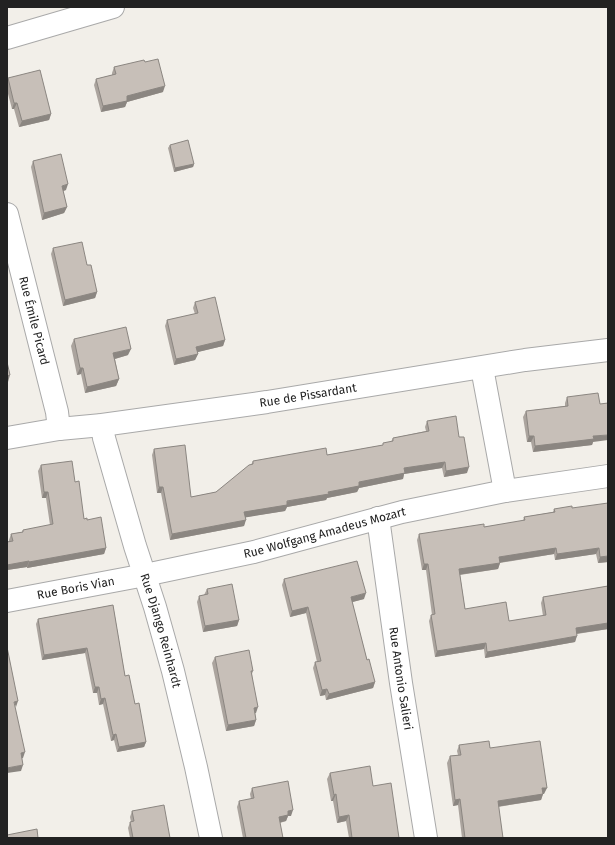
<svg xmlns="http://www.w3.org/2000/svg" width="615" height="845" font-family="'Fira Sans',sans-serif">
  <rect width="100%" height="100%" fill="#f2efe9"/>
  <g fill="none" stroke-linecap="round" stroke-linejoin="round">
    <!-- minor casing -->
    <g stroke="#a9a9a9" stroke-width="24">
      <g id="minor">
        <path d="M7 38 113 7"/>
        <path id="s1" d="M7 214 57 412 59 429"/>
        <path d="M482 368 505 491"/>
        <path id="s2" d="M102 425 104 438 135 546 155 607 173 671 196 767 211 838"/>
        <path id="s3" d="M7 438 59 429 102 425 267 402 525 360 608 350"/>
        <path id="s4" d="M378 518 401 683 426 838"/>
        <path id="s5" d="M7 601 145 575 254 552 402 512 505 491 608 476"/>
      </g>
    </g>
    <!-- minor -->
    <use href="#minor" stroke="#fff" stroke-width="22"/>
  </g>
  <!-- wall -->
  <path fill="#aba49e" d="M145 62 163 92 127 102 125 107 101 112 94 85 96 79 112 75V73L114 67Z
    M8 78 51 114 49 120 19 127 14 109H12L7 90V80Z
    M170 145 194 164 193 167 174 172 168 148Z
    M33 161 66 190 63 191 67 207 64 213 42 220 31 167Z
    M53 248 87 265 97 292 95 298 63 306 51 254Z
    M195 302 225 340 223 346 197 352 198 354 195 360 174 365 165 326 167 320 195 314 193 308Z
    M74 339 128 355 115 359 119 379 116 386 85 393 81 374 77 375 71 346Z
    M567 397 593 442 592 445 533 452 531 442H527L523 417 526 411 565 406V403Z
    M427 421 459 437 467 473 444 477 442 468 404 474 403 479 359 488 357 492 327 498 326 500 287 507 285 511 246 517 244 526 170 540 161 493H157L152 455 154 449 191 497 216 492 251 465 253 461 327 455 383 445V443L391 442 393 438 426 431 425 427Z
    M41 465 75 482 84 519 87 520 106 548 104 554 27 568V567L7 570V542L9 541V540L11 534 22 532 23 530 50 525 46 498H42L38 471Z
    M572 508 608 562 598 563 596 554 555 560 554 554 500 563 498 569 460 575 465 609 509 621 543 616 541 603 543 597 608 586V629L577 634 575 642 485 658 484 649 435 657 429 621 431 615H432L426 570H422L417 540 419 534 484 527 523 521 524 517 553 512 554 509Z
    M284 579 364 599 352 602 367 660 375 682 373 688 326 700 325 695 320 696 313 668 315 662H317L306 613 290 617 282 585Z
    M207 589 239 620 237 626 203 632 197 602 199 596 204 595Z
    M113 605 125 676 135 704 146 742 144 747 117 752 114 740 111 741 103 704 99 705 97 693H93L85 653 42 660 36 624 38 619Z
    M215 657 253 671 252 674 256 713H255L256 720 254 726 226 731 212 663Z
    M459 745 490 748 544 794H543L541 800 498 807 503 838H462L458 805 453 806 447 763 450 756 458 755 457 751Z
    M330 773 373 786 399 838H349L346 821 337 823 333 801H331L327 779Z
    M252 788 291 816H288L286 821 280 823 283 838H243L237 807 239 801 251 799 250 794Z
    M132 811 170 838H130L128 828 130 822H131L130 817Z"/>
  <!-- shaded-wall -->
  <path fill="#8b8681" d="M165 86 163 92 127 102 125 107 101 112 103 106 127 96Z
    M14 103H17L14 109H12Z
    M51 114 49 120 19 127 22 121Z
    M194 164 193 167 174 172 175 168Z
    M68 184 66 190 60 192 62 186Z
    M67 207 64 213 42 220 44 213Z
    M97 292 95 298 63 306 65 300Z
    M225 340 223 346 194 353 196 347Z
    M131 349 128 355 111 360 113 353Z
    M198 354 195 360 174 365 176 359Z
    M80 368H83L81 374 77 375Z
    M10 375 8 382H7V376Z
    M119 379 116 386 85 393 87 387Z
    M608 435V440L593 442 592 445 533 452 535 446 593 436Z
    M529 436H534L531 442H527Z
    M445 462 442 468 404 474 403 479 359 488 357 492 327 498 326 500 287 507 285 511 242 518 244 512 328 492 404 468Z
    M469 467 467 473 444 477 446 471Z
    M159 487H163L161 493H157Z
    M44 492H48L46 498H42Z
    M246 520 244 526 170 540 172 534Z
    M106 548 104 554 27 568 29 562Z
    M556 548 554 554 497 563 499 557Z
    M599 548 596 554 555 560 557 554Z
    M608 556V562L598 563 600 557Z
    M29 561 27 567 7 570V565Z
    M500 563 498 569 457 575 459 569Z
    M424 564H428L426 570H422Z
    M366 593 364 599 349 603 351 597Z
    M308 607 306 613 290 617 292 611Z
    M239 620 237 626 203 632 205 626Z
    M608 623V629L574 634 576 628Z
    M577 636 575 642 485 658 487 652Z
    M486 643 484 649 435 657 437 651Z
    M87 648 85 653 42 660 44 655Z
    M375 682 373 688 326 700 329 694Z
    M95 687H99L97 693H93Z
    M327 689 325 695 320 696 322 690Z
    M105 698 103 704 99 705 101 699Z
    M18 701 16 707 14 702Z
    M258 707 256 713 252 714 254 708Z
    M256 720 254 726 226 731 228 725Z
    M116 734 114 740 111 741 113 735Z
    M146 742 144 747 117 752 119 747Z
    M25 752 23 758 19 759 21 753Z
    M23 765 21 771 7 773V768Z
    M542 788H547L544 794H543L541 800 495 807 498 801Z
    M336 794 333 801H331L334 795Z
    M460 799 458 805 453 806 455 800Z
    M293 810 291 816H288L286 821 277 823 279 817 288 811Z
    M349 815 346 821 337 823 339 817Z"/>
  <!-- building -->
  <path fill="#c7bfb8" stroke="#8b8681" d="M158 59 165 86 127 96V101L103 106 96 79 116 74 114 67 144 60 145 62Z
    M40 70 51 114 22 121 17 103H14L8 78Z
    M188 140 194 164 175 168 170 145Z
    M61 154 68 184 62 186 67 207 44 213 33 161Z
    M82 242 87 265H91L97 292 65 300 53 248Z
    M215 297 225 340 196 347 198 354 176 359 167 320 198 313 195 302Z
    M126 327 131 349 113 353 119 379 87 387 83 368H80L74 339Z
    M7 362 10 375 7 376Z
    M598 393 600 404 608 403V435L593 436 594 439 535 446 534 436H529L526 411 568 406 567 397Z
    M456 416 459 437H464L469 467 446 471 445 462 404 468 405 473 359 482V486L328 492 329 494 287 501V505L244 512 246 520 172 534 163 487H159L154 449 185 445 191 497 216 492 249 465 253 464V461L326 448 327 455 383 445V443L393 441V438L429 431 427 421Z
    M72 461 75 482 79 481 84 519 87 518V520L101 517 106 548 29 562V561L7 565V542L13 541 11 534 23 532V530L53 524 48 492H44L41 465Z
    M608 503V556L600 557 599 548 557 554 556 548 499 557 500 563 459 569 465 609 506 602 509 621 546 615 543 597 608 586V623L576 628 577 636 487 652 486 643 437 651 431 615 435 614 428 564H424L419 534 484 524V527L525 520 524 517 555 512 554 509 572 506V508Z
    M357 561 366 593 351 597 367 660 369 659 375 682 329 694 327 689 322 690 315 662 321 661 308 607 292 611 284 579Z
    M232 584 239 620 205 626 199 596 208 594 207 589Z
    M113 605 125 676 129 675 135 704 139 703 146 742 119 747 116 734 113 735 105 698 101 699 99 687H95L87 648 44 655 38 619Z
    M7 647 18 701 14 702 25 752 21 753 23 765 7 768Z
    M249 650 253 671H251L258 707 254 708 256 720 228 725 215 657Z
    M489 741 490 748 540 741 547 788H542L543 794 498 801 503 838H465L460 799 455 800 450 756 461 755 459 745Z
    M370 766 373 786 391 783 399 838H352L349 815 339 817 336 794 334 795 330 773Z
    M288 781 293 810 288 811V815L279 817 283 838H246L239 801 254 798 252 788Z
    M164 805 170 838H133L130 822 134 821 132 811Z
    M37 829 38 838H7V835Z"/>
  <g text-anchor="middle" stroke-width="4" stroke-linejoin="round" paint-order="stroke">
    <!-- street labels -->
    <g font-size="12" fill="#222" stroke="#fff">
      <text dy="4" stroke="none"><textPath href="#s1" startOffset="110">Rue Émile Picard</textPath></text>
      <text dy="4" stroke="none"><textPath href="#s3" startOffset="304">Rue de Pissardant</textPath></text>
      <text dy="4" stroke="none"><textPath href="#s5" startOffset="325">Rue Wolfgang Amadeus Mozart</textPath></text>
      <text dy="4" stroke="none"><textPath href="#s5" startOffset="70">Rue Boris Vian</textPath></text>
      <text dy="4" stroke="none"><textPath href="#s2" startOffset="214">Rue Django Reinhardt</textPath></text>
      <text dy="4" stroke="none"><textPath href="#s4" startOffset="162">Rue Antonio Salieri</textPath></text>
    </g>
  </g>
  <!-- border -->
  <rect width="615" height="845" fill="none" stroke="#222222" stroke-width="16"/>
</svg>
